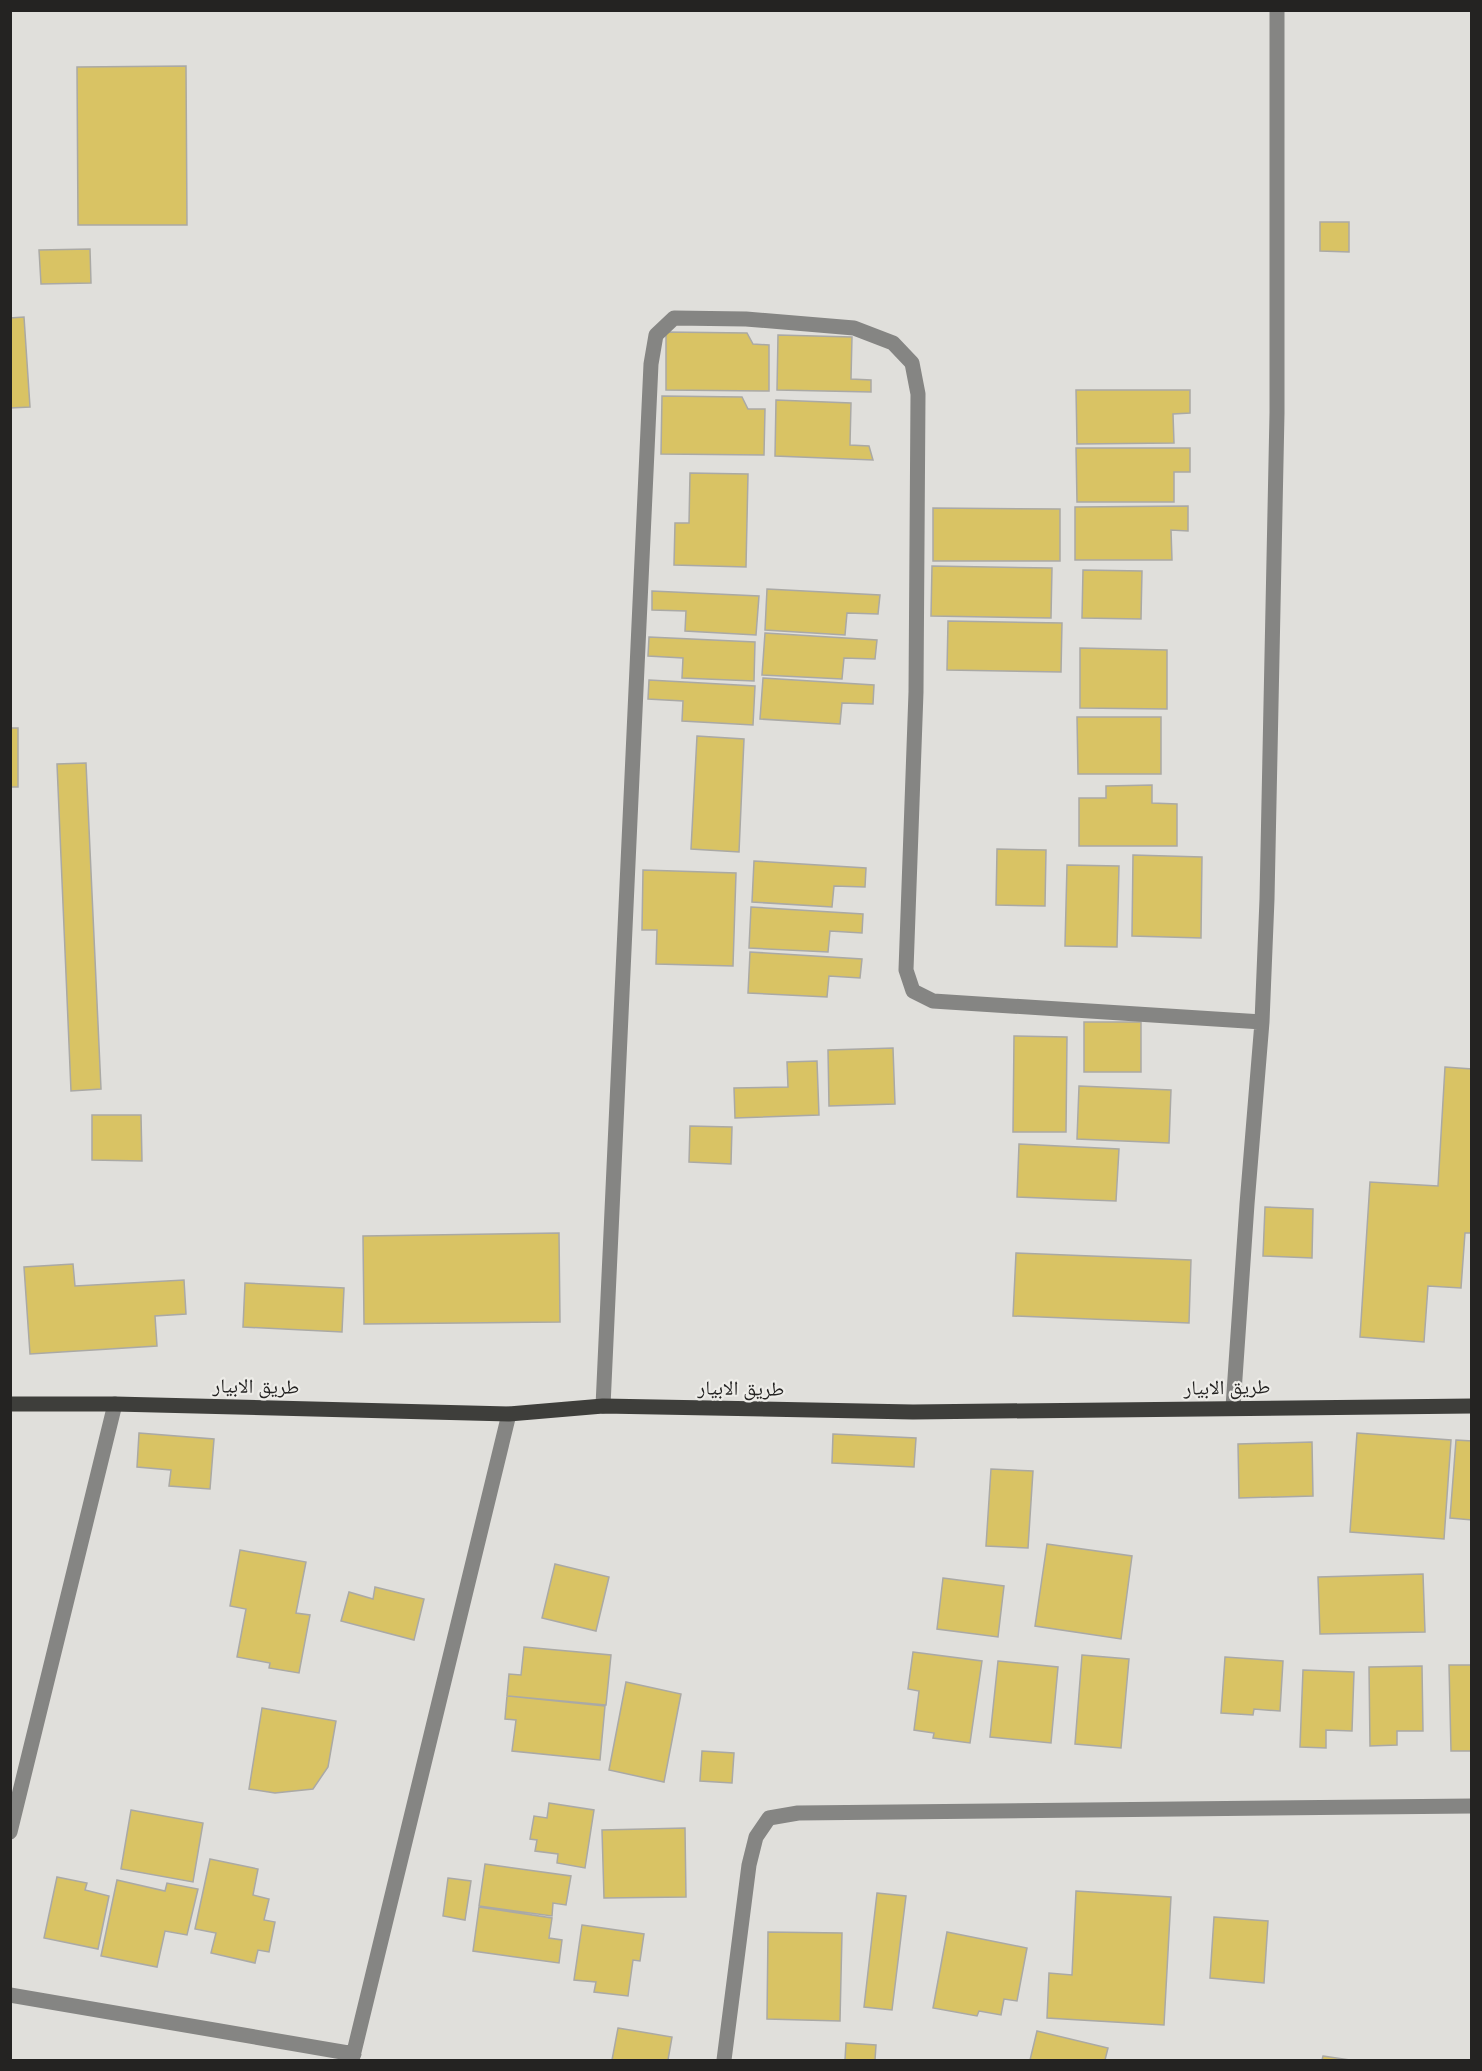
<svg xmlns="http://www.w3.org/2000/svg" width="1482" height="2071" font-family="Roboto,'Noto Naskh Arabic',sans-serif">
  <rect width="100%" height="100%" fill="#e0dfdb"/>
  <!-- building -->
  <path fill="#d9c364" stroke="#aaa9a5" stroke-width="1.5" d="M186 66 187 225H78L77 67Z
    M1320 222H1349V252L1320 251Z
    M90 249 91 283 41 284 39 250Z
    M24 317 30 407 10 408V318Z
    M666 332 747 333 753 344 769 345V391L666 390Z
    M778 335 852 337 851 379 871 380V392L777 390Z
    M1076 390H1190V413L1173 414 1174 443 1077 444Z
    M662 396 742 397 748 409H765L764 455 661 454Z
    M776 400 851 403 850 445 869 446 873 460 775 456Z
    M1076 448H1190V472H1174V502H1077Z
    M690 473 748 474 746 567 674 565 675 523H689Z
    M1188 506V531L1171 530 1172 560H1075V507Z
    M933 508 1060 509V561H933Z
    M932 566 1052 568 1051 618 931 616Z
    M1083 570 1142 571 1141 619 1082 618Z
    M767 589 880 595 878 614 847 613 845 635 765 630Z
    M652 591 759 596 756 635 685 631 686 611 652 610Z
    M948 621 1062 623 1061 672 947 670Z
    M765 633 877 640 875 659 844 658 842 679 762 675Z
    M649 637 755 642 754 681 682 678 683 658 648 656Z
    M1080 648 1167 650V709L1080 708Z
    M763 678 874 685 873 704 842 703 840 724 760 719Z
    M649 680 755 686 753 725 682 721 683 701 648 699Z
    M1077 717H1161V774H1078Z
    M10 728H18V787H10Z
    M697 736 744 739 739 852 691 849Z
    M86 763 101 1089 71 1091 57 764Z
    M1152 785V803L1177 804V846H1079V798H1106V786Z
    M997 849 1046 850 1045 906 996 905Z
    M1133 855 1202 857 1201 938 1132 936Z
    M754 861 866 868 865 887 834 886 832 907 752 902Z
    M1067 865 1119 866 1117 947 1065 946Z
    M643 870 736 873 733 966 656 964 657 930H642Z
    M751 907 863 914 862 933 830 931 828 952 749 948Z
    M750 952 862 959 860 978 829 976 827 997 748 993Z
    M1084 1022H1141V1072H1084Z
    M1014 1036 1067 1037 1066 1132H1013Z
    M893 1048 895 1104 829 1106 828 1050Z
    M817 1061 819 1115 735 1118 734 1088 788 1087 787 1062Z
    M1445 1067 1472 1069V1233H1465L1461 1288 1428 1286 1424 1342 1360 1337 1370 1182 1438 1186Z
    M1079 1086 1171 1090 1169 1143 1077 1139Z
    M92 1115H141L142 1161 92 1160Z
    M690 1126 732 1127 731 1164 689 1162Z
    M1019 1144 1119 1149 1116 1201 1017 1197Z
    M1265 1207 1313 1209 1312 1258 1263 1256Z
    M559 1233 560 1322 364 1324 363 1236Z
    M1016 1253 1191 1260 1189 1323 1013 1316Z
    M73 1264 75 1286 184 1280 186 1314 155 1316 157 1346 30 1354 24 1267Z
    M245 1283 344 1288 342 1332 243 1327Z
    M139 1433 214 1439 210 1489 169 1486 171 1470 137 1467Z
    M1357 1433 1451 1440 1444 1539 1350 1532Z
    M833 1434 916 1438 914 1467 832 1463Z
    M1456 1440 1472 1441V1520L1450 1518Z
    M1312 1442 1313 1496 1239 1498 1238 1444Z
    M991 1469 1033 1471 1028 1548 986 1546Z
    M1047 1544 1132 1556 1121 1639 1035 1626Z
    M240 1550 306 1562 296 1613 310 1615 299 1673 269 1668 270 1663 237 1657 246 1609 230 1606Z
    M555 1564 609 1577 596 1631 542 1618Z
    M1423 1574 1425 1632 1320 1634 1318 1577Z
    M943 1578 1004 1586 998 1637 937 1629Z
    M375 1587 424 1599 414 1640 341 1621 349 1592 373 1599Z
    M524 1647 611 1655 606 1705 507 1696 509 1674 521 1675Z
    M913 1652 982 1661 970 1743 933 1738 934 1733 914 1730 919 1691 908 1689Z
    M1082 1655 1129 1659 1121 1748 1075 1744Z
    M1225 1657 1283 1661 1280 1711 1254 1709 1253 1715 1221 1713Z
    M998 1661 1058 1667 1051 1743 990 1737Z
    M1449 1665H1472V1751H1451Z
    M1422 1666 1423 1731H1397V1745L1370 1746 1369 1667Z
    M1303 1670 1354 1672 1352 1731 1326 1730V1748L1300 1747Z
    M626 1682 681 1694 664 1782 609 1770Z
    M507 1696 605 1706 600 1760 512 1751 516 1720 505 1719Z
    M262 1708 336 1721 328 1767 313 1789 275 1793 249 1789Z
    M702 1751 734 1753 732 1783 700 1781Z
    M549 1803 594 1810 585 1868 557 1863 558 1854 535 1851 537 1840 530 1839 534 1816 547 1818Z
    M131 1810 203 1823 193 1882 121 1869Z
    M685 1828 686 1897 604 1898 602 1830Z
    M210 1859 258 1869 253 1895 269 1899 264 1920 275 1922 269 1952 258 1950 255 1963 211 1953 216 1933 195 1929Z
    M485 1864 571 1876 566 1905 553 1903 552 1916 479 1906Z
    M57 1877 87 1883 85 1890 109 1896 98 1949 44 1938Z
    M448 1878 471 1881 465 1920 443 1916Z
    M117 1880 165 1891 167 1883 198 1889 187 1935 165 1931 157 1967 101 1956Z
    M1076 1891 1171 1897 1164 2025 1047 2018 1049 1973 1072 1975Z
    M877 1893 906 1896 892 2010 864 2007Z
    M479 1907 552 1918 549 1938 562 1940 559 1963 473 1951Z
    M1214 1917 1268 1921 1264 1983 1210 1978Z
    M582 1925 644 1934 640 1961 633 1960 628 1996 594 1992 596 1982 574 1980Z
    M768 1932 842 1933 840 2021 767 2019Z
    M947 1932 1027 1948 1017 2001 1004 1999 1001 2015 979 2011 977 2016 933 2008Z
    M618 2028 672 2037 668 2060H612Z
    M1037 2031 1108 2048 1105 2060H1030Z
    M846 2043 876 2045 875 2060H845Z
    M1323 2056 1350 2060H1322Z"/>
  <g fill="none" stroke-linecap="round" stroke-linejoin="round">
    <!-- minor -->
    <path stroke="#858583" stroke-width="15" d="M603 1406 651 364 656 335 674 318 746 319 854 328 893 343 912 363 918 394 916 692 906 970 913 991 933 1001 1262 1022
      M1233 1407 1247 1204 1262 1022 1267 899 1277 413V10
      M10 1832 115 1404
      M10 1995 354 2054
      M352 2060 509 1414
      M724 2060 749 1865 756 1837 769 1818 798 1813 1472 1806"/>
    <!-- major -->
    <path stroke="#3e3e3b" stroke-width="15" d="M10 1404H115L509 1414 603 1406 913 1412 1472 1406"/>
  </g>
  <g text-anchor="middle" stroke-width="4.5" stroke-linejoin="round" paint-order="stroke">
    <!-- street labels -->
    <g font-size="20" fill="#242322" stroke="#edece8">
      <text transform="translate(256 1386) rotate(1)" y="7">طريق الابيار</text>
      <text transform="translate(1227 1387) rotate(-1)" y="7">طريق الابيار</text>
      <text transform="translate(741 1388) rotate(1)" y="7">طريق الابيار</text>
    </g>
  </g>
  <!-- border -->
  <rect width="1482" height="2071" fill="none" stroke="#242322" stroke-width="24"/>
</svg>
